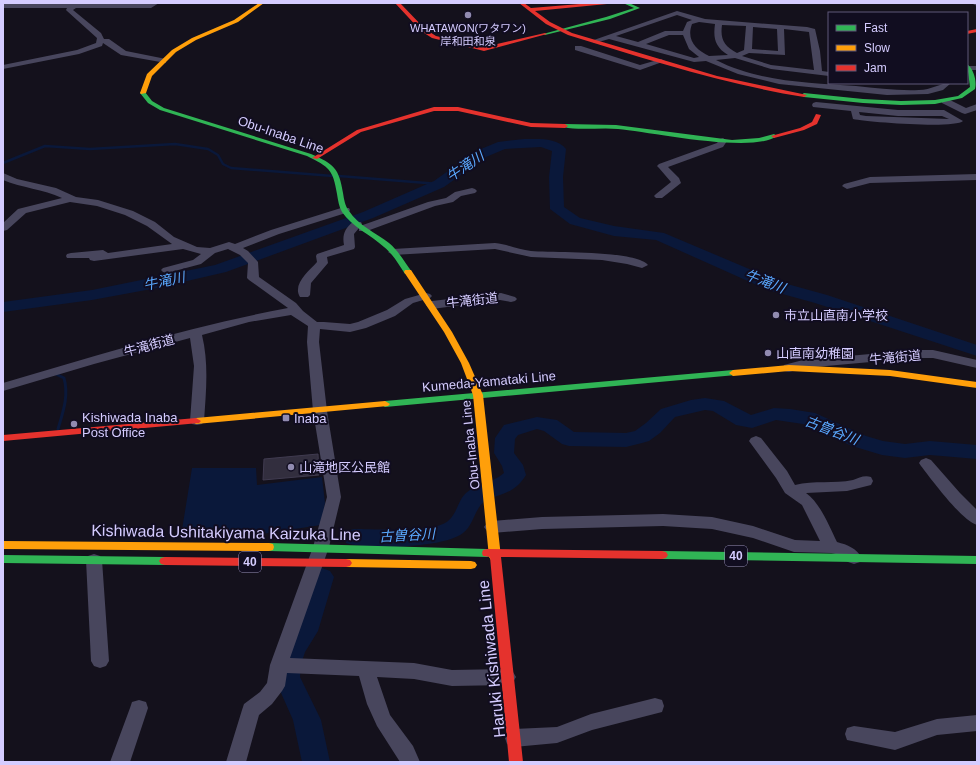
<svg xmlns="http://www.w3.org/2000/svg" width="980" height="765" font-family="Helvetica,'Noto Sans JP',sans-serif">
  <rect width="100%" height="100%" fill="#14111c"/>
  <!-- water -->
  <path fill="#0a183a" d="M192 468H256L257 485 322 477 325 503 321 525 249 536H181Z"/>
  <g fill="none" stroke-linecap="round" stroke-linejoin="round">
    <!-- stream-far1 -->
    <path stroke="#0a183a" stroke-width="2.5" d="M3 163 45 146 90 149 175 144 208 149 218 155 223 164 231 168 333 176
      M339 176 439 184"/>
    <!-- stream -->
    <path stroke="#0a183a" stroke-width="3" d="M54 373 64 378C69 396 63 412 58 429"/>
    <!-- river -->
    <path fill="#0a183a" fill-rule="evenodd" d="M524 139C537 139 557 137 566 149L563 177 564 207 580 218 614 226 664 233 780 282 827 295 977 345V356L815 303 768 290 656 240 614 236 570 224 550 209 549 177 552 151 541 147 505 149 486 157 444 187 373 218 226 272 157 288 92 300 3 312V302L92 290 215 265 363 212 434 181 476 151 498 142Z
      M705 398 724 401 751 415 774 408 790 409 815 413 866 436 883 441 905 444 930 441 977 445V459L930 455 905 458 882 455 852 446 803 424 776 420 752 428 736 425 713 411 705 410 675 417 660 433 649 441 642 443 626 447 569 446 562 444 544 431 537 429 518 435 515 439 514 453 523 465 526 475C520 485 511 492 500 495 495 497 490 498 485 501 474 509 474 525 463 533 445 548 368 550 346 543L343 537 346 531 354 529C374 529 434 533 448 521 457 514 458 500 466 493 476 484 491 484 504 473L502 466 494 453 495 438 504 425 537 417 557 420 574 432 626 433 635 431 646 423 661 409 691 400Z
      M322 568 330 571 334 577 318 631 305 652 301 664 300 677 321 720 330 762H302L293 720 274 677 275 664 280 649 294 627 310 577 314 571Z"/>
  </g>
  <!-- building -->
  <path fill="#322e3e" stroke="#403b50" d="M318 454 319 475 263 480 264 459Z"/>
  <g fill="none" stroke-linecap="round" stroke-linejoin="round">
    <!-- street -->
    <path fill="#48465d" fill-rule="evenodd" d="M151 3H159L151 8H76L73 10 101 33 104 39H109L126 51 166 59V63L121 55 103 43 102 46 79 54 3 69V65L77 50 96 43 97 38 67 11 66 10 67 8H3V4Z
      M971 3H977V6Z
      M677 11 705 19 807 27 815 29 820 51 822 71 829 72V76L771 69 735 58 716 60C759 82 809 83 856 86 877 88 898 91 919 90 931 90 940 83 951 83L943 90 928 94 887 95 779 84 738 74 706 61 694 62 609 39 595 43 591 41ZM677 15 692 20 687 22 683 31H665L638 42 616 36ZM699 22 715 24C713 38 715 47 728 55L709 56C696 50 686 40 692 24ZM722 25 746 26 744 50 737 53C724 46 720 39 722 25ZM753 27 777 29 778 51 752 49ZM784 29 809 32 814 70 771 65 742 56 749 53 785 55ZM669 35H683L689 49 699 57 694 58 646 44Z
      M575 46H581L640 65 661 59 665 61 640 70 575 50Z
      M967 66H977V70H967Z
      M942 99H948L966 108 977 104V110L965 114 962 113 942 103 941 101Z
      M816 102 898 110H944L963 121C955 129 867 122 853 119L851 111 813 107 812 105 813 103ZM859 112 898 116H942L949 119 866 116 860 115Z
      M723 138 727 141 723 147 668 167 679 178 681 183 662 198H656L654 196 656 194 671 182 659 168 657 166 659 164 717 143 720 139Z
      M3 173 17 179 56 188 76 197 98 200 133 211 155 222 174 237 197 247 210 248 229 242 235 244 271 230 341 208H349L350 210 349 212 279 234 243 248 248 251 258 262 259 277 296 303 303 311 317 322H324L350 324 358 322 387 310 405 299 426 293 430 294 432 296 430 298 413 303 395 316 366 328 350 332 320 329 319 342 327 411 341 497 329 547 290 658 414 663 452 670 507 669 513 672 516 677 513 682 507 685 452 686 414 679 377 677 390 715 413 746 420 762H400L377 726 367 704 359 676 287 673 285 686 282 691 272 704 259 715 246 762H226L242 710 244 704 260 692 267 683 270 665 313 547 327 497 313 411 307 342 308 326 291 315 249 322 202 335C209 364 206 392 204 421L202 424 197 425 192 424 190 421 194 366 190 338 94 364 3 391V383C97 355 192 326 288 308L249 280 247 278 248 263 240 255 228 249 215 253 201 264 167 273 163 272 161 270 163 268 193 260 201 254 183 249 94 261 90 260 89 258H67L66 256 67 254 71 253 103 250 108 253 172 244 147 226 125 215 97 206 70 202 26 213 7 230 3 231V223L18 209 62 198C43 189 22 188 3 180Z
      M977 174V180L870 183 847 189 842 186 844 184 870 177Z
      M472 188 475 189 477 191 475 193 461 196 453 202 435 206 367 231H359V228L354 234 355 247 354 249 327 257 328 263 311 283 310 295 308 297H300C292 284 309 271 317 262L316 256 317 254 344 245C342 235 345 228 353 222H361L362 224 360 226 428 202 446 198 455 192Z
      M495 243C507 244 519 250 531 251 553 253 636 250 648 265L642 268 627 264 602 260 531 257 495 249 393 255 388 252 393 249Z
      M501 293 515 297 517 299 515 301 511 302 500 300 432 309 428 307 426 305 428 303 432 301Z
      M915 350H933L977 360V368L933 358H915L804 368 789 372 784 371 783 368 784 365 803 360Z
      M756 436 761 438 787 471 795 485C814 480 834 484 853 480 859 478 864 475 871 477L873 481 871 485 847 491 806 493C821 504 829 526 837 542 848 545 856 548 862 558L860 562 854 564 848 562 840 555 831 553 794 552 753 538 712 529 663 526 542 529 492 533 487 531 484 527 487 523 492 521 542 517 663 514 712 517 753 526 795 540 820 541 802 505 785 493 776 478 749 441 751 438Z
      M926 458 931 460 960 493 977 510V525C961 520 932 480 921 466L919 463 921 460Z
      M94 554 100 556 102 560 109 661 106 666 100 668 94 666 91 661 86 560 88 556Z
      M655 698 662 700 664 706 662 712 592 730 557 743 514 747 507 744 505 738 507 732 514 729 557 727 591 714Z
      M139 700 146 702 148 708 130 762H110L130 708 132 702Z
      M977 715V731L937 735 895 750 847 740 845 734 847 728 854 726 895 732 937 719Z"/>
    <!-- fast -->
    <path fill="#30b455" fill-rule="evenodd" d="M623 3H629L640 8 610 19 545 35 543 34 606 17 634 8Z
      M967 64C974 69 977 82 975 89L962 98 935 104 901 105 863 103 804 97 801 95 804 93 863 99 901 101 935 100 958 96 970 87Z
      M141 92H145L152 101 164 108 311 154C334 164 339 168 343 193 344 199 345 206 349 211 358 225 376 233 389 243 398 250 405 263 412 272L408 274H405C399 265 393 254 384 247 371 235 352 227 342 212 339 207 338 200 337 194 333 169 329 167 307 156L160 110 148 103 140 93Z
      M565 124 616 125 732 140 759 138 774 134 777 136C753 154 651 132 618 129 600 127 581 131 563 127V125Z
      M733 370 736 371 737 373 736 375 385 407 380 404 385 401Z
      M269 543 487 549 491 550 492 553 491 556 487 557 269 551 265 550 264 547 265 544Z
      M662 551 977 556V564L662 559 658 558 656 555 658 552Z
      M3 555 165 557 169 558 171 561 169 564 165 565 3 563Z"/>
    <!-- slow -->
    <path fill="#ff9f0a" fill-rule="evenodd" d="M259 3H264L238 22 196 40 176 52 152 76 146 93 141 94 140 93 147 74 172 50 192 38 234 20Z
      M405 270H411L452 332 469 363 483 395 501 557 499 560 495 561 491 560 489 557 473 395 461 363 444 332 404 272Z
      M789 365 890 370 977 382V388L890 376 789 371 733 376 729 373 733 370Z
      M385 401 390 404 388 406 196 424 191 421 196 418Z
      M3 541 269 543 273 544 274 547 273 550 269 551 3 549Z
      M346 559 471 561 475 562 477 565 475 568 471 569 346 567 342 566 340 563 342 560Z"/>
    <!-- jam -->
    <path fill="#e5322d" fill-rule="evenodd" d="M395 3H400L425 29 436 36 484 47 545 33 547 34 484 51 432 38 421 31Z
      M519 3H524L531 8 592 3H609L607 4 535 11 550 22 572 33 717 76 807 95 804 97C723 84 646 59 568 35L546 24Z
      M977 29V32L967 34V31Z
      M434 107H458L531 123 565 124 568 126 565 128 531 127 458 111H434L361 132 317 159 312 158 357 130Z
      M816 114 821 115 817 124 804 130 774 138 771 136 800 128 812 122Z
      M196 418 201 421 199 423 3 441V435Z
      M487 549 662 551 666 552 668 555 666 558 662 559 501 557 523 762H509L490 557 483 556 482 553 483 550Z
      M165 557 346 559 350 560 352 563 350 566 346 567 165 565 161 564 159 561 161 558Z"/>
  </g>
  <!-- markers -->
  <g fill="#918bb0" stroke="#110d20" stroke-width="1.5">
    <circle cx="468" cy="15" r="4"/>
    <circle cx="776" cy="315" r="4"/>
    <circle cx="768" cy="353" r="4"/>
    <rect x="282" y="414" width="8" height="8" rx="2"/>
    <circle cx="74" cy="424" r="4"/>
    <circle cx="291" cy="467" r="4"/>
  </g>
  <g text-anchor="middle" stroke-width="4" stroke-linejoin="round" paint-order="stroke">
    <!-- far-poi labels -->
    <g font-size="11" fill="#d5ccff" stroke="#110d20">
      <text x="468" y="32">WHATAWON(ワタワン)<tspan x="468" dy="13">岸和田和泉</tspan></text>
    </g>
    <!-- shield labels -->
    <g fill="#110d20" stroke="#9a93bc" stroke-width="1">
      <rect x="725" y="546" width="22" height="20" rx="3"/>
      <rect x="239" y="552" width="22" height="20" rx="3"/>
    </g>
    <g font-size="12" font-weight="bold" fill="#d5ccff">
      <text x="736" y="560">40</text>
      <text x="250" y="566">40</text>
    </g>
    <!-- street labels -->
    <g font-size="13" fill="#d5ccff" stroke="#110d20">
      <text transform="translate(281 134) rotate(19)" y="5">Obu-Inaba Line</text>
      <text transform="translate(472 300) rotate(-6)" y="5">牛滝街道</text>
      <text transform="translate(149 345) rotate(-15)" y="5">牛滝街道</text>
      <text transform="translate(895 357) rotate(-5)" y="5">牛滝街道</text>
      <text transform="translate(489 381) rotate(-5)" y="5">Kumeda-Yamataki Line</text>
      <text transform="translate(470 445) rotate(-96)" y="5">Obu-Inaba Line</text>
    </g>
    <!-- poi labels -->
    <g font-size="13" fill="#d5ccff" stroke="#110d20" text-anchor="start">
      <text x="784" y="320">市立山直南小学校</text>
      <text x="776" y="358">山直南幼稚園</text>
      <text x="82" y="422">Kishiwada Inaba<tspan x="82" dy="15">Post Office</tspan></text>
      <text x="294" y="423">Inaba</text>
      <text x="299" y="472">山滝地区公民館</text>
    </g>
    <!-- water labels -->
    <g font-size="14" font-style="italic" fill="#5aa9ff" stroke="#110d20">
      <text transform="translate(465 166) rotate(-34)" y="5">牛滝川</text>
      <text transform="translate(164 281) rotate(-12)" y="5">牛滝川</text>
      <text transform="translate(765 281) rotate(21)" y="5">牛滝川</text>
      <text transform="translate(832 430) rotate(21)" y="5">古曽谷川</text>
      <text transform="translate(407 535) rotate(-3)" y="5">古曽谷川</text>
    </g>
    <!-- near-street labels -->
    <g font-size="16" fill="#d5ccff" stroke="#110d20">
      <text transform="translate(226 532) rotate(1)" y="6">Kishiwada Ushitakiyama Kaizuka Line</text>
      <text transform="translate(491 659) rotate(-96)" y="6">Haruki Kishiwada Line</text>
    </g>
  </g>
  <!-- border -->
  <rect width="980" height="765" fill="none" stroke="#d5ccff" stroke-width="8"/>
  <!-- legend -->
  <rect x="828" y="12" width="140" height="72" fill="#110d20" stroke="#5f5979"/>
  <rect x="836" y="25" width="20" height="6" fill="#30b455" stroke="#5f5979"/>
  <text x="864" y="32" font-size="12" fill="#d5ccff">Fast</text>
  <rect x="836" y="45" width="20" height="6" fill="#ff9f0a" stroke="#5f5979"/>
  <text x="864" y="52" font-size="12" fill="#d5ccff">Slow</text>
  <rect x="836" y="65" width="20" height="6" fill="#e5322d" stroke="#5f5979"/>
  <text x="864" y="72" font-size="12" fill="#d5ccff">Jam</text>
</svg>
